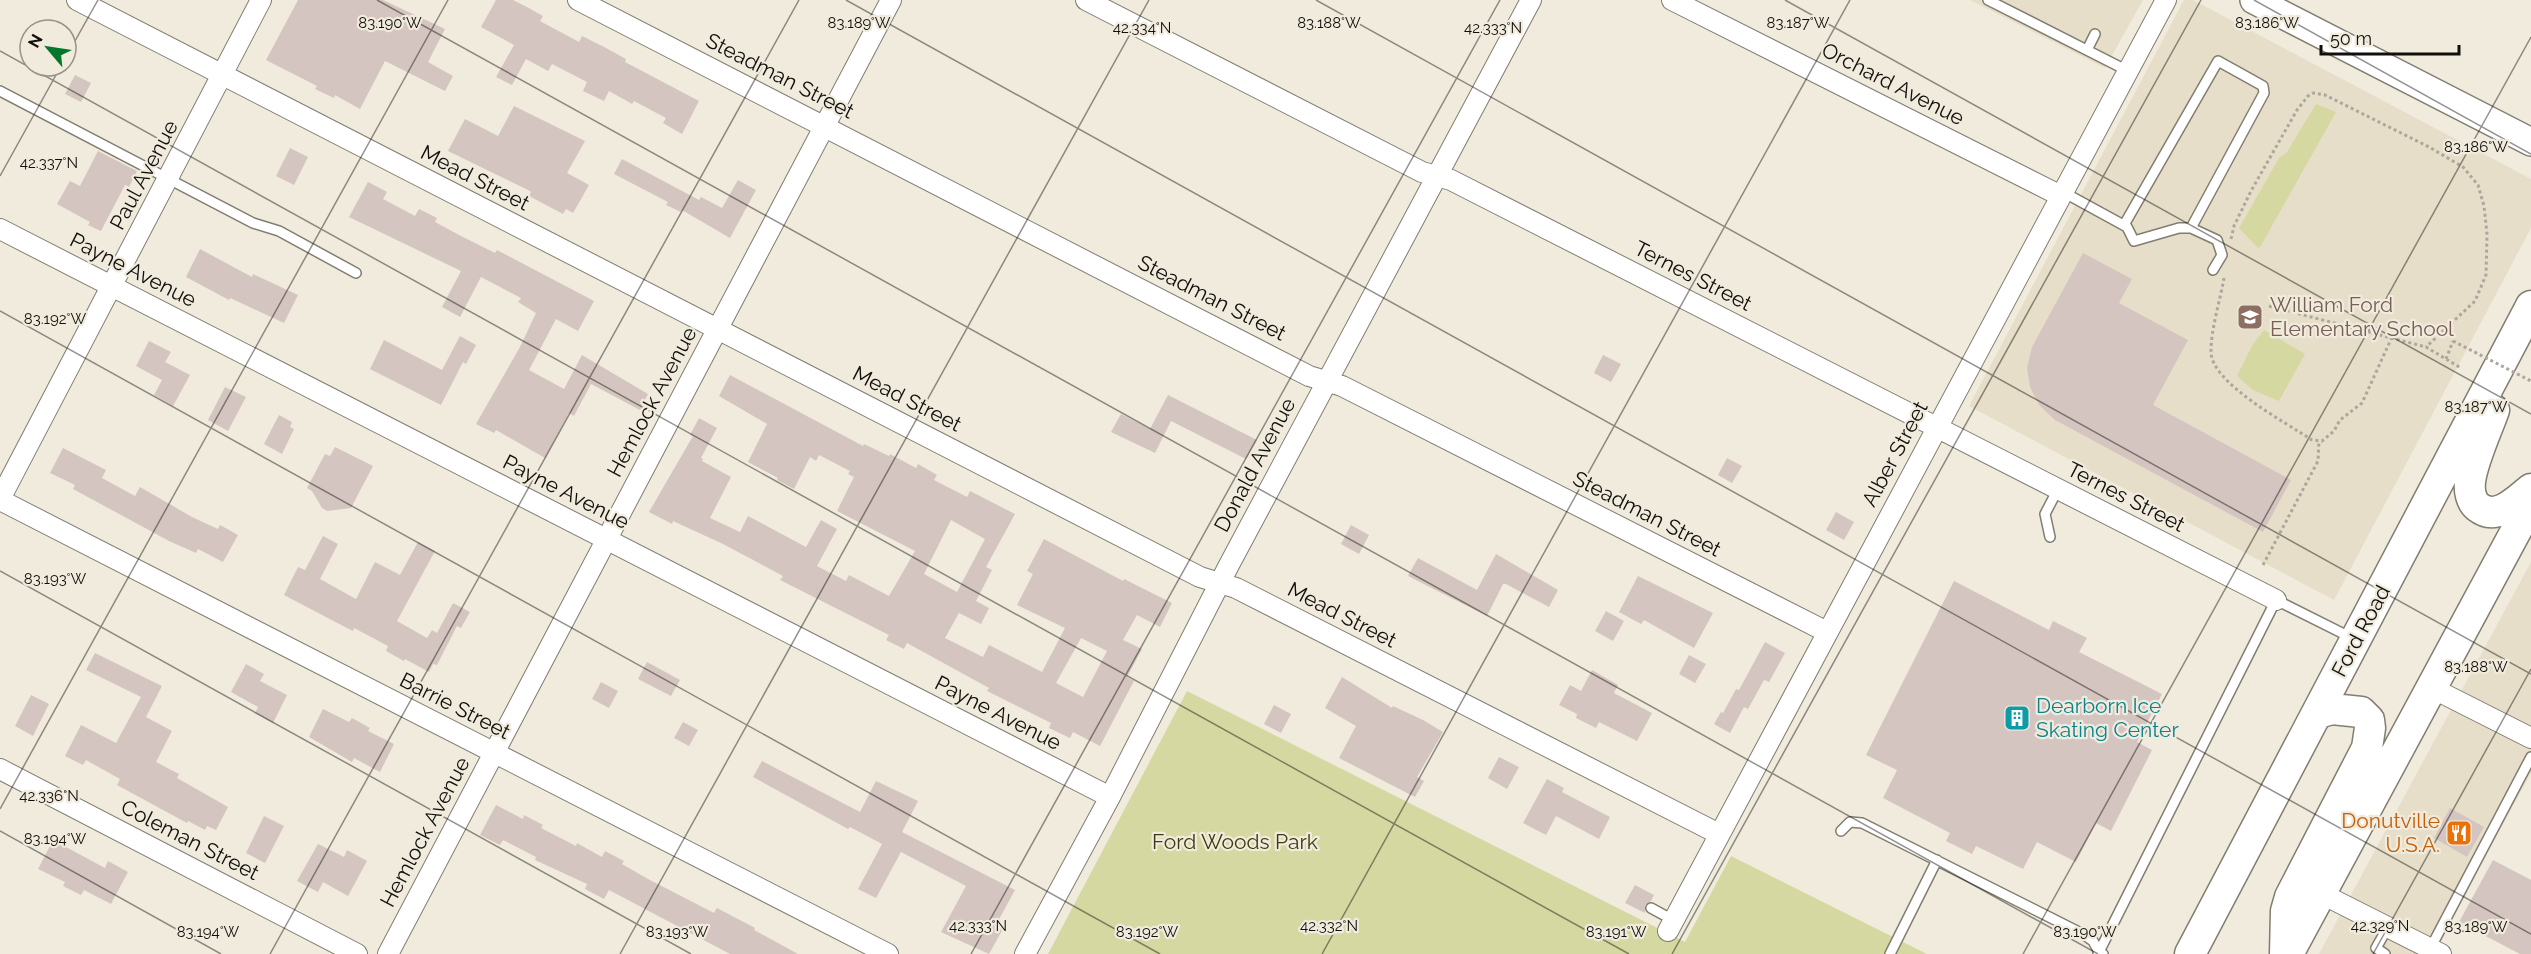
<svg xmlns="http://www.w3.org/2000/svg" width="2531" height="954" font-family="Raleway,sans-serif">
  <rect width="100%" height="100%" fill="#f0ebdd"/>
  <!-- built -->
  <path fill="#e6dec9" d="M1970 0H2143L2105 68Z
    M2184 0H2193L2531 179V228L2334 600 1969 406Z
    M2531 562V773L2432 954H2319Z"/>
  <!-- green -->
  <path fill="#d5d8a1" d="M2316 104 2336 112 2259 249 2239 228 2279 158 2287 152Z
    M2264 330 2305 354 2279 401 2253 390 2237 376 2253 344Z
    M1187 691 1685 942 1731 856 1927 954H1048Z"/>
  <!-- building -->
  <path fill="#d5c5c0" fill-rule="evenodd" d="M298 0H383L445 29 428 62 453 76 445 91 385 61 360 109 335 95 334 98 315 89 317 86 266 60Z
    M496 0H513L525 6 543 16 540 21 579 42 582 36 606 48 626 59 625 62 699 101 682 134 663 123 666 118 634 101 632 104 609 91 604 101 583 91 587 82 552 64 548 71 526 59 512 85 496 77 514 45 481 27Z
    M75 75 91 83 81 102 65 94Z
    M514 106 585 141 567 173 589 185 573 213 566 209 563 214 529 196 531 192 528 190 448 151 465 119 498 136Z
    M290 148 308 157 294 185 276 176Z
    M98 151 137 171 129 187 125 185 101 231 88 225 90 222 57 204 70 181 80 186Z
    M622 159 699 200 701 197 722 208 738 180 756 190 730 238 682 210 681 212 666 205 668 202 614 174Z
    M368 182 387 192 383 199 415 216 419 209 437 218 435 222 461 236 495 253 497 250 594 301 578 331 556 319 529 370 564 389 582 355 648 394 640 410 591 384 574 416 569 413 545 458 496 430 494 433 476 424 520 347 536 313 518 302 521 298 481 277 460 317 442 307 461 271 349 217Z
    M200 249 252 277 253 274 298 295 284 323 230 298 229 300 186 277Z
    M2083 253 2132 279 2119 303 2188 340 2153 405 2291 480 2263 532 2055 420 2039 405 2030 387 2027 368 2032 347Z
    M460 336 476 345 466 364 463 362 441 405 370 369 384 340 442 370Z
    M149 341 171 352 165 362 190 375 173 406 154 395 162 380 136 366Z
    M1603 355 1621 364 1611 382 1594 373Z
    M730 375 863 446 864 444 889 456 890 454 916 468 918 464 937 475 934 480 967 497 970 491 1015 514 986 567 992 570 976 601 989 608 981 624 959 613 945 638 983 657 989 645 1042 672 1065 628 1017 605 1033 574 1027 571 1044 539 1123 581 1124 579 1172 603 1160 627 1137 615 1123 640 1142 649 1127 677 1134 681 1100 746 1073 732 1070 738 1049 728 1051 723 987 691 989 688 907 643 904 649 886 640 889 635 780 580 783 576 723 544 673 521 672 524 649 512 693 436 690 435 699 418 717 428 701 458 703 459 702 461 731 477 710 518 740 532 748 516 806 547 821 520 837 529 817 566 846 581 849 575 889 596 915 551 837 511 854 477 848 474 850 471 819 455 816 461 810 457 794 489 777 480 778 478 748 462 767 424 719 396ZM951 520 985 539 957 592 924 574ZM1081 638 1107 651 1083 697 1056 683Z
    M225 387 246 397 228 431 208 420Z
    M1168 395 1257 440 1246 459 1171 421 1155 453 1111 432 1121 414 1150 429Z
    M279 415 292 422 290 427 294 429 282 454 264 444Z
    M335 447 373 466 351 508 327 511 322 508 312 491 307 488 325 454 330 456Z
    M63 448 106 470 102 478 135 496 140 487 192 517 218 529 220 525 238 535 223 562 198 549 196 553 169 541 73 489 75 485 50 473Z
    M1727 458 1742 466 1732 483 1718 475Z
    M1836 512 1854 522 1844 540 1826 530Z
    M1351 525 1369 535 1359 554 1341 544Z
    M323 536 338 544 320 579 356 599 375 562 400 575 418 542 435 551 397 621 427 638 432 630 437 633 453 603 470 612 461 628 457 626 437 665 433 664 429 672 405 659 404 661 386 651 388 646 354 628 353 631 345 627 284 595 298 567 305 570Z
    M1496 554 1558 590 1549 607 1506 584H1503L1487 616 1408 576 1418 558 1477 590Z
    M1638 576 1713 613 1694 648 1644 620 1641 624 1619 612Z
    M1954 581 2049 630 2053 621 2087 638 2079 652 2162 694 2137 742 2152 750 2111 831 2096 823 2076 862 2037 842 2023 869 1976 846 1972 854 1946 841 1950 833 1883 798 1897 770 1866 755Z
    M1606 611 1624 621 1613 641 1595 631Z
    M1765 642 1785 653 1769 682 1764 680 1748 709 1744 707 1730 733 1714 724 1721 712 1723 713 1736 689 1739 690Z
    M95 653 162 686 146 717 172 731 156 762 179 774 177 778 228 807 216 830 207 826 205 830 188 821 187 823 117 785 120 779 86 760 83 765 65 756 81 725 116 743 141 697 86 670Z
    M1689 655 1706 664 1695 683 1679 674Z
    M647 662 680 680 671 696 638 679Z
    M246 664 264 674 260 681 287 695 273 723 255 713 258 707 231 692Z
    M1592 670 1618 685 1614 693 1652 713 1637 741 1599 722 1596 728 1576 718 1577 714 1559 705 1570 685 1581 691Z
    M1342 677 1392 708 1393 706 1423 720 1443 732 1417 777 1424 781 1415 797 1339 758 1356 726 1325 708Z
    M601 682 618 691 609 708 592 699Z
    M31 695 49 704 33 736 15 726Z
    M1274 705 1291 714 1281 733 1264 724Z
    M323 709 349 722 352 718 370 728 368 731 394 744 380 772 354 758 352 762 309 737Z
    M683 722 698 730 689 746 674 738Z
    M1499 757 1519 767 1507 789 1488 778Z
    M762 761 860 812 876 781 918 801 902 832 1015 890 997 923 1004 927 989 954 941 932 966 886 901 852 876 898 858 889 882 844 850 827 848 829 753 777Z
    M1547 779 1564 788 1562 792 1610 817 1599 839 1556 816 1546 835 1523 823Z
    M496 805 523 819 524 815 543 825 541 828 576 846 577 843 602 857 605 851 624 861 622 864 648 879 714 913 717 908 755 928 754 930 798 954H730L609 890 604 899 585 889 587 884 535 860 536 857 503 840 500 845 480 835Z
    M2450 808 2484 827 2467 857 2434 838Z
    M264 816 284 826 265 863 246 853Z
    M53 840 105 868 108 861 128 872 111 904 84 890 81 895 63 886 65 882 38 869Z
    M318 844 344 857 347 850 367 861 348 896 323 882 318 892 297 881Z
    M2493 860 2531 880V954H2520L2459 922Z
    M1635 885 1654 895 1651 901 1645 905V913L1625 903Z"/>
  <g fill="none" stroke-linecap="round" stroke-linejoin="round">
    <!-- lane casing -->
    <g stroke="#827d71" stroke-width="12">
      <path id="lane" d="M1988 0 2128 71
        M2087 50 2095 34
        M0 91 253 223 279 231 356 273
        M2063 192 2127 227 2134 241 2179 228H2191L2217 240 2222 255 2213 270
        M2124 225 2218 61 2263 86 2264 93 2191 228
        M2050 537 2045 514 2058 489
        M1841 831 1850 822 1862 823 2083 934 2093 941 2099 952 2098 954
        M1651 908 1673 920
        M2430 949 2531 757
        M1890 954 1937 860
        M2103 954 2099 952 2276 600 2352 638
        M2385 954 2376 948 2388 927"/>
    </g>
    <!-- street casing -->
    <g stroke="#827d71" stroke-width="22">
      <path id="street" d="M77 0 1200 577 1236 588 1719 834
        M578 0 1309 376 1342 386 1827 632
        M1086 0 1422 172 1451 180 2276 600
        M1672 0 2061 196
        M0 229 1110 797
        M0 499 261 0
        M0 500 888 954
        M2430 687 2531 738
        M0 769 357 954
        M2320 893 2441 954
        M1668 931 2166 0
        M388 954 891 0
        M1025 954 1110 797 1229 565 1531 0"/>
    </g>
    <!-- secondary casing -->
    <g stroke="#827d71" stroke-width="30">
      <path id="secondary" d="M2254 0 2531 142"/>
    </g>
    <!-- primary casing -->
    <g stroke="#827d71" stroke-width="33">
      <path id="primary" d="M2494 410C2487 430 2472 462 2470 482 2469 490 2471 502 2478 507 2497 522 2517 500 2531 489
        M2190 954 2531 306
        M2285 954 2286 911 2290 897 2367 748 2370 728 2369 720 2361 712 2332 709 2318 713
        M2288 954 2531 503"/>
    </g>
    <!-- path -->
    <path stroke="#aba79c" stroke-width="3" stroke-dasharray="3 3" stroke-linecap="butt" d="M2231 239 2234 226 2251 191 2297 110 2308 96 2313 93 2325 95 2429 147 2463 167 2478 185 2484 206 2487 234 2486 275 2475 301 2426 347
      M2224 278C2220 301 2211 329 2211 351 2210 383 2287 423 2312 440L2322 441 2334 431 2340 420 2362 403 2392 337
      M2269 306 2426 347 2461 368
      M2446 359 2453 341
      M2263 565 2318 461 2319 441"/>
    <!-- lane -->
    <use href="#lane" stroke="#fff" stroke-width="9"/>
    <!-- street -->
    <use href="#street" stroke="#fff" stroke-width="20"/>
    <!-- secondary -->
    <use href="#secondary" stroke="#fff" stroke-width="27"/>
    <!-- primary -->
    <use href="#primary" stroke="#fff" stroke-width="30"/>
    <!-- path-bridge -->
    <path stroke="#aba79c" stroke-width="3" stroke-dasharray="3 3" stroke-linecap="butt" d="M2453 341 2531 381"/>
  </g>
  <!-- ticks -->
  <path fill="none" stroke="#110f0b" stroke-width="1.5" stroke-opacity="0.45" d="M377 0 2098 954M846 0 2531 934M1316 0 2531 674M1785 0 2531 414M2254 0 2531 154M0 51 1629 954M66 57 98 0M0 176 61 66M0 311 1160 954M0 571 691 954M0 809 448 0M0 831 221 954M270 954 799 0M620 954 1149 0M971 954 1500 0M1322 954 1850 0M1672 954 2201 0M2023 954 2531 37M2373 954 2531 669"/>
  <!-- icons -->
  <defs>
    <g id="school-square" transform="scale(1.35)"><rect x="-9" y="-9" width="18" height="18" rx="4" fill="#8d6e63" stroke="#f0ebdd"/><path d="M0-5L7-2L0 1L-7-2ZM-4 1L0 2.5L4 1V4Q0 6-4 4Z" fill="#fff"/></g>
    <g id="building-square" transform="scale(1.35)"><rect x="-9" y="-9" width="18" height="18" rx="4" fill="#0f9aa8" stroke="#f0ebdd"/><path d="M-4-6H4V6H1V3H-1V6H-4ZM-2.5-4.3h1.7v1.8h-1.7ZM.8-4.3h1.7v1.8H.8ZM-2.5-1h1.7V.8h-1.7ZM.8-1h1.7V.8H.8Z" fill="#fff"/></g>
    <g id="restaurant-square" transform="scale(1.35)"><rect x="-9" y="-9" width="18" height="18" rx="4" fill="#e8710a" stroke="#f0ebdd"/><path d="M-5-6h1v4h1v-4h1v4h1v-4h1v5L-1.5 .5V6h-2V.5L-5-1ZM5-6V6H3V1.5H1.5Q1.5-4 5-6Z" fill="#fff"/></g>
  </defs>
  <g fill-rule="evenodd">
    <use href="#school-square" x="2250" y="317"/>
    <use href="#building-square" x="2017" y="718"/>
    <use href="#restaurant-square" x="2459" y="833"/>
  </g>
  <g text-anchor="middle" stroke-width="4.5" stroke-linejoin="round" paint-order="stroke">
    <!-- street labels -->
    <g font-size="21" fill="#110f0b" stroke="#f0ebdd">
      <text transform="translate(780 76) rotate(27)" y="7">Steadman Street</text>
      <text transform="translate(1893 84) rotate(27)" y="7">Orchard Avenue</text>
      <text transform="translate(144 175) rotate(-62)" y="7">Paul Avenue</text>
      <text transform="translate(475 178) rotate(27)" y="7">Mead Street</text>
      <text transform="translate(133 270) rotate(27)" y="7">Payne Avenue</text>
      <text transform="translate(1693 276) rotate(27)" y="7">Ternes Street</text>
      <text transform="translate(1212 298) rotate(27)" y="7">Steadman Street</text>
      <text transform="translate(907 399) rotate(27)" y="7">Mead Street</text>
      <text transform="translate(652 402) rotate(-62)" y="7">Hemlock Avenue</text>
      <text transform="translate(1895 454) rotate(-62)" y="7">Alber Street</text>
      <text transform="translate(1255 465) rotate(-62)" y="7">Donald Avenue</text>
      <text transform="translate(566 492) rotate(27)" y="7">Payne Avenue</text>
      <text transform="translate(2126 497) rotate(27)" y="7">Ternes Street</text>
      <text transform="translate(1647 514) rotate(27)" y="7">Steadman Street</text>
      <text transform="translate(1342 615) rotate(27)" y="7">Mead Street</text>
      <text transform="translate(2361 631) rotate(-62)" y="7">Ford Road</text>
      <text transform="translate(455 706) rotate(27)" y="7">Barrie Street</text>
      <text transform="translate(998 713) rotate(27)" y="7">Payne Avenue</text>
      <text transform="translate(425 832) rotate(-62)" y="7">Hemlock Avenue</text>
      <text transform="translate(190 840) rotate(27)" y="7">Coleman Street</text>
    </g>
    <!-- education labels -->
    <g font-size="21" fill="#785e54" stroke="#f0ebdd" text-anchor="start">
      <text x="2270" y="312">William Ford<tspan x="2270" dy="24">Elementary School</tspan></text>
    </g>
    <!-- culture labels -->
    <g font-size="21" fill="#0d838f" stroke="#f0ebdd" text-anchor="start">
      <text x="2036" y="713">Dearborn Ice<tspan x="2036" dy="24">Skating Center</tspan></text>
    </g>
    <!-- food labels -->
    <g font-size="21" fill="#c56008" stroke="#f0ebdd" text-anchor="end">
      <text x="2440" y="828">Donutville<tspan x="2440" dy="24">U.S.A.</tspan></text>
    </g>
    <!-- park labels -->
    <g font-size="21" fill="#3c3c0c" stroke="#f0ebdd">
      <text x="1235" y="849">Ford Woods Park</text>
    </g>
  </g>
  <g font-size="15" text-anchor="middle" fill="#110f0b" stroke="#f0ebdd" stroke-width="4.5" stroke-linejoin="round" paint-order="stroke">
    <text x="1798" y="28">83.187°W</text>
    <text x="390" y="28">83.190°W</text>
    <text x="859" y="28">83.189°W</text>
    <text x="1329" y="28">83.188°W</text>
    <text x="2267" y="28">83.186°W</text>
    <text x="1142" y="33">42.334°N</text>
    <text x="1493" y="33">42.333°N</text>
    <text x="2476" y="152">83.186°W</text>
    <text x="49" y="168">42.337°N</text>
    <text x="55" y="324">83.192°W</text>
    <text x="2476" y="412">83.187°W</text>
    <text x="55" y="584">83.193°W</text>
    <text x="2476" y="672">83.188°W</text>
    <text x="49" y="801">42.336°N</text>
    <text x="55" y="844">83.194°W</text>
    <text x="978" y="931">42.333°N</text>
    <text x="1329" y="931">42.332°N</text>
    <text x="2380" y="931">42.329°N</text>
    <text x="2476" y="932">83.189°W</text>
    <text x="208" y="937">83.194°W</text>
    <text x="677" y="937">83.193°W</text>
    <text x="1147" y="937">83.192°W</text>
    <text x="1616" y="937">83.191°W</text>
    <text x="2085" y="937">83.190°W</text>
  </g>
  <!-- north arrow -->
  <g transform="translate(48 48) rotate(299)"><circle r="28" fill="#f0ebdd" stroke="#979389" stroke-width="1.5"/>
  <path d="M0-4.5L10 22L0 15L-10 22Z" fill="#05772c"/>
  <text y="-9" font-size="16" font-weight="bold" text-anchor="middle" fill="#110f0b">N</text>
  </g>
  <!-- scale -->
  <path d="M2321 45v9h138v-9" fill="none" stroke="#110f0b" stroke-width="3"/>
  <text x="2330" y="45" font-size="18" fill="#110f0b" stroke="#f0ebdd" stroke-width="4.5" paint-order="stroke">50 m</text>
</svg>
